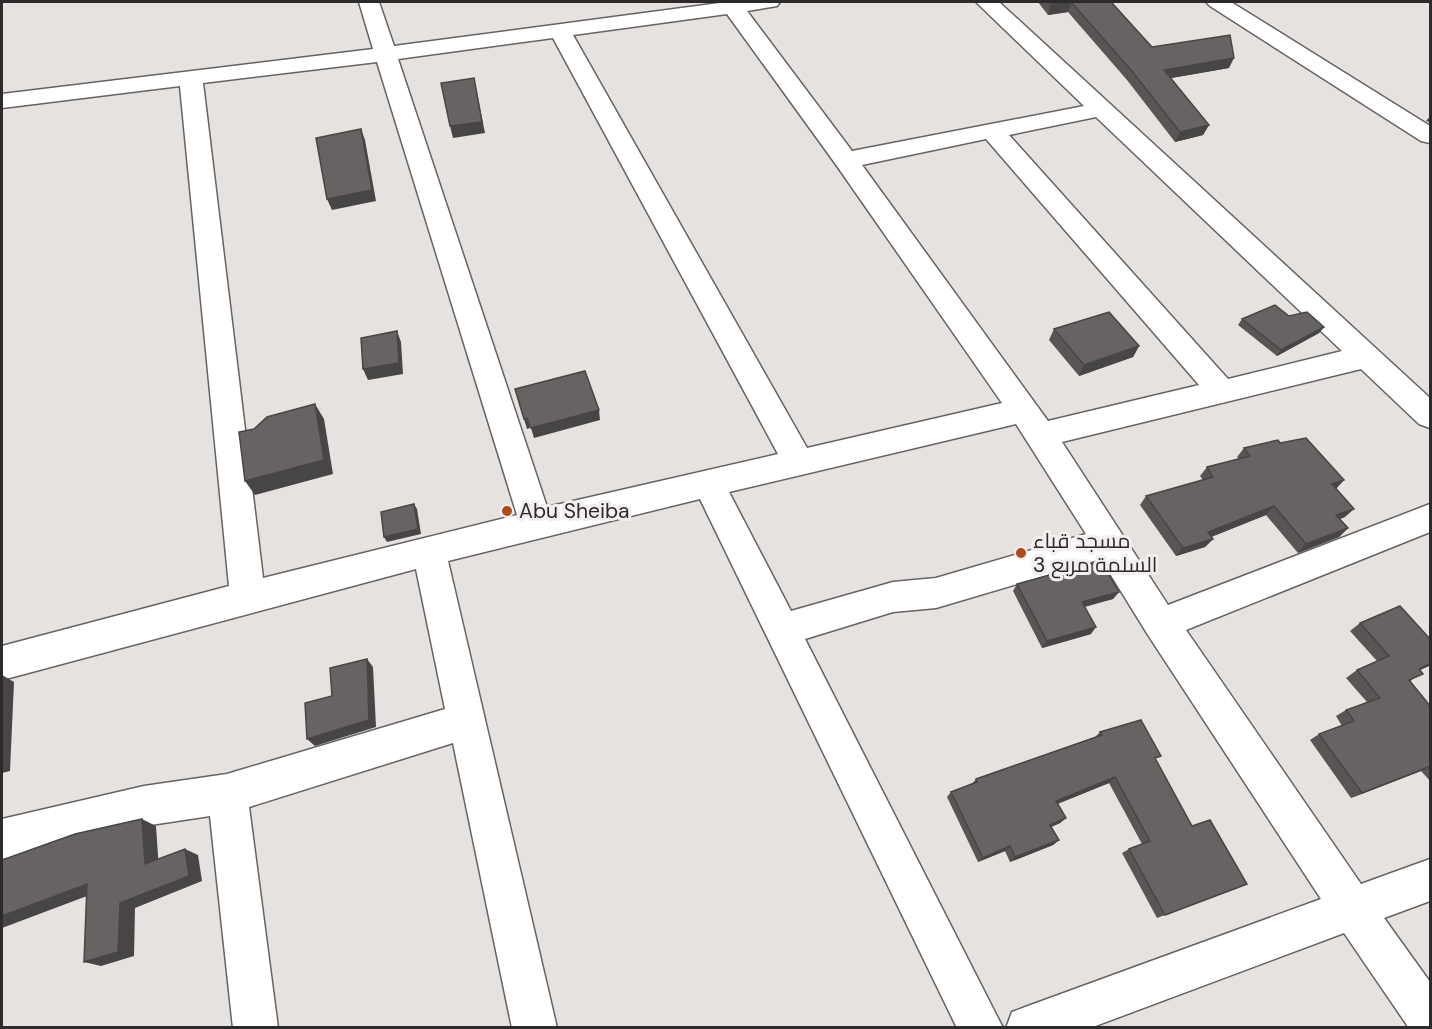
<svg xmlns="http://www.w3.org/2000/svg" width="1432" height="1029" font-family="'DM Sans',Cairo,sans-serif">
  <rect width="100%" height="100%" fill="#e5e2e0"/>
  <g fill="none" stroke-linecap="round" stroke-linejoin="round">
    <!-- minor casing -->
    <g stroke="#666362" stroke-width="3">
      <path id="minor" d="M359 2H379L394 46 727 2H780L777 6 747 11 852 151 1084 106 976 2H999L1430 398V428L1419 424 1361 369 1062 442 1168 605 1430 504V532L1186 630 1361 884 1430 859V901L1384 918 1430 982V1028H1409L1344 933 1090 1028H1006L1012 1012 1028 1006 1321 899 1148 635 1101 559 936 608 893 612 805 639 1003 1028H957L700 499 448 561 557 1028H512L453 743 249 807 278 1028H233L210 816 144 826 2 859V819L144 786 227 774 445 709 416 569 2 680V646L229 586 180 86 2 108V94L373 49ZM727 14 837 166 1002 403 807 448 573 35ZM553 38 778 454 547 507 398 59ZM377 62 517 515 263 578 203 83ZM1096 117 1342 351 1228 379 1009 135ZM986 139 1199 385 1048 421 862 165ZM1016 424 1086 534 936 578 893 582 791 611 729 492Z
        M1206 2H1231L1430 126V143L1421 141 1210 6Z"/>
    </g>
    <!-- minor -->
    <use href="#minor" fill="#fff" fill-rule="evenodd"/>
  </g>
  <!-- wall -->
  <path fill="#585554" d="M1038 2H1116H1112L1152 47 1229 68 1171 78 1209 125 1203 135 1175 142 1127 80 1068 12 1048 15Z
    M1431 115V123L1426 121Z
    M1289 316 1324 327 1319 333 1277 356 1238 325 1242 319Z
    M1054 329 1139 346 1133 357 1079 376 1049 340Z
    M1280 443 1344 480 1336 488 1345 517 1340 519 1348 528 1339 537 1298 553 1266 515 1211 537 1213 539 1205 547 1176 556 1140 505 1146 496 1203 480 1200 476 1207 467 1239 459 1237 457 1244 448Z
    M1017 584 1119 592 1113 599 1085 607 1091 634 1042 648 1013 591Z
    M1360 623 1431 640V665L1420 670 1410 682 1431 707V782L1421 771 1351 798 1310 740 1319 734 1342 726 1336 716 1346 710 1367 702 1346 678 1357 670 1377 661 1350 631Z
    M1100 732 1156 761 1192 826 1238 888 1157 918 1122 853 1129 849 1142 844 1109 783 1057 804 1066 818 1060 823 1051 827 1059 840 1053 845 1010 862 1005 851 978 862 947 797 951 792 972 784 976 779 1095 737Z"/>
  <!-- shaded-wall -->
  <path fill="#474545" d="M1071 2 1068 12 1048 15 1051 4Z
    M1234 58 1229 68 1160 80 1164 70Z
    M474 78 485 133 453 138 450 126Z
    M1209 125 1203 135 1175 142 1180 132Z
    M361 129 365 140 376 201 332 210 327 199Z
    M1324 327 1319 333 1277 356 1281 350Z
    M397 331 401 342 403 374 368 380 363 369Z
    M1139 346 1133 357 1079 376 1084 365Z
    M315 404 324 419 333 474 255 495 245 481Z
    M599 410 600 420 534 438 531 428Z
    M527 418 530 428 527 429 524 419Z
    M1344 480 1336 489 1332 484Z
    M414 504 417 509 421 534 387 542 384 537Z
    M1274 506 1266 515 1201 541 1208 532Z
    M1354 509 1345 517 1328 523 1336 515Z
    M1348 528 1339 537 1298 553 1306 544Z
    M1213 539 1205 547 1176 556 1183 548Z
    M1119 592 1113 599 1077 608 1082 602Z
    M1096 627 1091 634 1042 648 1047 641Z
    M367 659 373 667 376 727 315 746 307 739Z
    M1431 663V665L1407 676 1419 669Z
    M2 675 14 682 10 771 2 773Z
    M1431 766 1421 771 1351 798 1362 793Z
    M1115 777 1109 783 1050 807 1056 801Z
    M1066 818 1060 823 1044 830 1050 825Z
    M142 819 156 826 159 870 145 864Z
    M1059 840 1053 845 1010 862 1015 857Z
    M1010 846 1005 851 978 862 983 858Z
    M185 849 198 855 202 881 135 908 134 956 101 966 84 962 120 903Z
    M87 884 103 890 2 928V916Z"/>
  <!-- building -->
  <path fill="#666362" stroke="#474545" stroke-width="1.5" d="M1049 2H1111L1152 47 1230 35 1234 58 1164 70 1209 125 1180 132 1131 70 1071 2 1051 4Z
    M474 78 482 122 450 126 441 83Z
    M361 129 372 190 327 199 316 138Z
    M1275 305 1289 316 1307 312 1324 327 1281 350 1242 319Z
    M1109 312 1139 346 1084 365 1054 329Z
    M397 331 399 363 363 369 361 338Z
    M585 371 599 410 531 428 527 418 524 419 515 389Z
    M315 404 324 460 245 481 239 432 254 429 267 417Z
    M1306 438 1344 480 1332 484 1354 509 1336 515 1348 528 1306 544 1274 506 1208 532 1213 539 1183 548 1146 496 1213 477 1207 467 1250 456 1244 448 1278 440 1280 443Z
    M414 504 418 529 384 537 381 512Z
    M1101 561 1119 592 1082 602 1096 627 1047 641 1017 584Z
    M1400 606 1431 640V663L1419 669 1423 674 1409 680 1431 707V766L1362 793 1319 734 1354 721 1346 710 1380 698 1357 670 1389 656 1360 623Z
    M367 659 369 720 307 739 305 703 332 696 330 668Z
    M1141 720 1161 756 1155 758 1192 826 1210 820 1247 884 1165 915 1129 849 1150 841 1115 777 1056 801 1066 818 1050 825 1059 840 1015 857 1010 846 983 858 951 792 977 782 976 779 1102 735 1100 732Z
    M142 819 145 864 185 849 189 876 120 903 118 952 84 962 87 884 2 916V860L75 834Z"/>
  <!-- markers -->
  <g fill="#af4b1a" stroke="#f2efee" stroke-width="2">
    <circle cx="507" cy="511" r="6"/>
    <circle cx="1021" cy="553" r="6"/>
  </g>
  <g text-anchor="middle" stroke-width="6" stroke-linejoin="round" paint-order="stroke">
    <!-- poi labels -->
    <g font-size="21" fill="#2c2a2a" stroke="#f2efee" text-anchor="start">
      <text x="519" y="518">Abu Sheiba</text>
      <text x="1033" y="548">مسجد قباء<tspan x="1033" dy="24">السلمة مربع 3</tspan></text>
    </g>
  </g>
  <!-- border -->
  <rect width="1432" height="1029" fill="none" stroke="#2c2a2a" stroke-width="6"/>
</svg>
